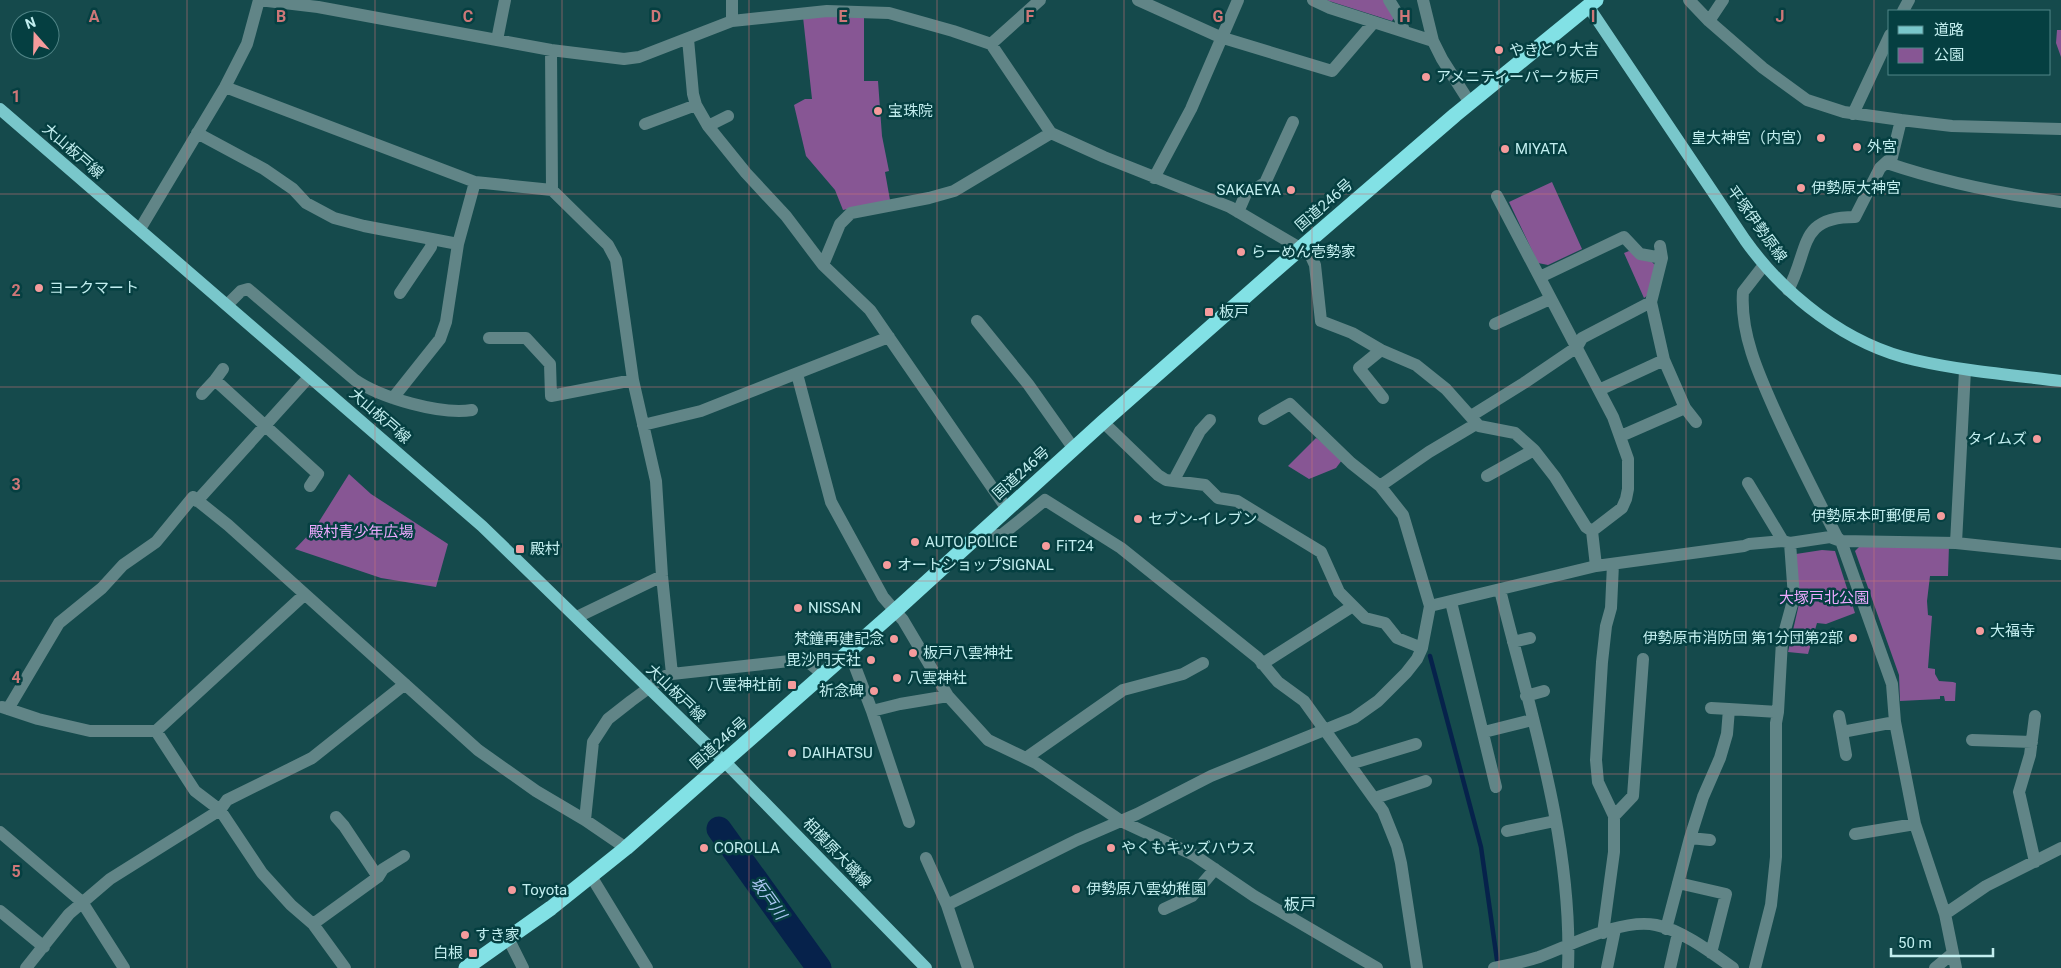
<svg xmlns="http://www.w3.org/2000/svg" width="2061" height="968" font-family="Roboto,'Noto Sans JP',sans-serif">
  <rect width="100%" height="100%" fill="#154a4c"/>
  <!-- green -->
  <path fill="#875694" d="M1326 0H1384L1395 16 1392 21Z
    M864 16V81H878L882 136 889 171 885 172 890 200 843 210 835 190 806 156 794 105 805 99H812L803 17Z
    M2057 30H2061V57L2056 43Z
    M1552 182 1582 249 1548 265 1538 263 1509 202Z
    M1629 251 1652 262 1656 266 1648 295 1644 298 1624 253Z
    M1316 438 1330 447 1342 460 1336 468 1309 479 1288 466Z
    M349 474 371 494 448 544 436 587 381 578 295 549 315 528Z
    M1949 545 1948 576H1930L1927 601 1928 615 1932 616 1928 668 1935 669V674L1939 681 1953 682 1956 683 1955 701H1945L1944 696H1940V699L1900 701 1899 675 1855 551 1859 547Z
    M1822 550 1835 551 1855 613 1826 624 1817 623 1808 654 1788 652 1799 604 1796 554Z"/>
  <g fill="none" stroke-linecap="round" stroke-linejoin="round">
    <!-- stream -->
    <path stroke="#06224b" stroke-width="4.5" d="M1430 656 1481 847 1497 960"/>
    <!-- river -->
    <path stroke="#06224b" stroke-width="25" d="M719 829 819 968"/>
    <!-- minor -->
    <path stroke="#618587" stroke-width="12" d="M259 0 318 7 497 40
      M505 0 497 40 551 50 624 59 639 57 732 21 827 11 889 13 953 31 991 44 1051 133 1104 157 1230 207 1310 254 1315 265 1321 321 1352 333 1381 350 1416 365 1446 389 1479 426 1515 433 1534 450 1555 477 1586 527 1592 531 1596 566
      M732 0V21
      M1138 0 1220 37 1332 71 1374 22
      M1313 0 1330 8 1433 41
      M1389 0 1400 18 1404 31
      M1423 0 1433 41 1442 59 1470 103
      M1689 0 1709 21 1763 68 1807 100 1844 112 1901 120 1892 157 1880 168 1855 217C1797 217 1810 250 1788 290
      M1903 11 1909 0
      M1709 21 1723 0
      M688 39 693 94 696 105 708 126 746 173 786 216 823 265 870 310 1007 509
      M991 44 1040 0
      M551 50 552 190 608 245 616 260 633 380 656 481 662 576 672 674
      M225 87 475 182 552 190
      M1853 114 1890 35
      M1901 120 1952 126 2061 129
      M645 124 696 105
      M708 126 728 116
      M197 133 264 169 293 189 306 203 334 218 364 226 458 244
      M1887 163C1943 182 2002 194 2061 202
      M1154 178 1191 109 1238 0
      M1497 196 1613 417 1628 459V489L1626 499 1622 508 1592 531
      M1238 212 1248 189H1255L1265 183 1293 122
      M140 229 225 87 247 44 259 0
      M1660 246 1662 258 1651 302 1664 360 1685 408 1696 422
      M823 265 840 224 851 213 929 198 954 191 1051 133
      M1764 265 1743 292C1740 334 1759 375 1776 413 1795 455 1816 496 1837 537L1841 541 1892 684 1895 722 1915 824 1945 914 1956 968
      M1540 277 1624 237 1640 254 1662 258
      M400 293 431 247 432 239
      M227 305 241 291 248 289 355 380C381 398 441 415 472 410
      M977 321 1028 384 1074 449
      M1495 324 1550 299
      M489 338H526L550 364 551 396 633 380
      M1381 350 1359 368 1383 398
      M797 374 831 502 883 597 903 620 948 696 988 740 1036 763 1121 821 1194 855 1254 896 1377 968
      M215 380 223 369
      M1599 390 1664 360
      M202 394 215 380 318 474 310 486
      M393 398 440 339 446 322 458 244 475 182
      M1471 416 1524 383 1577 347 1582 338 1651 302
      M1264 419 1290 404 1351 463 1380 486 1403 515 1430 606
      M1103 422 1158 475 1166 480 1205 485 1218 498 1237 501 1321 552 1339 592 1365 618 1385 623 1397 638 1422 648
      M643 425 701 411 889 337
      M1621 436 1685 408
      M1487 476 1534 450
      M1174 480 1200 431 1210 420
      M1748 483 1783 541
      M1380 486 1429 452 1476 424
      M197 501 309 377
      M986 528 995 536 1003 534 1045 500 1121 548 1258 658 1278 682 1304 701 1383 811 1397 846 1401 863 1417 968
      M1956 543 1965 370
      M1500 590C1530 712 1573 841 1568 968
      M1451 602 1496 787
      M577 617 662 576
      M1513 642 1530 638
      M849 651 872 711 909 822
      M1262 664 1353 606
      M1526 696 1544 691
      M2 707 38 719 90 731H156L195 791 220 810 262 873 291 905 313 924 345 968
      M1711 708 1729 709
      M8 709 59 623 102 588 123 565 156 542 193 497 228 525 478 750 536 791 585 820 626 848
      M872 711 900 704 948 696
      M1839 716 1842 732 1895 722
      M2035 716 2030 755 2019 792 2035 862
      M156 731 304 595
      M1484 732 1532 720
      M1842 732 1846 755
      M1972 740 2032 742
      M1026 758 1123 690 1183 674 1203 663
      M1350 764 1416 744
      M1375 798 1426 781
      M1614 816 1633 796 1643 659
      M336 817 344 826 378 877
      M585 820 593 742 608 719 631 701 665 676 672 674 799 660C810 661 815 668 823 675
      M1507 831 1555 821
      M0 832 82 902 124 968
      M1855 834 1915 824
      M1690 838 1710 840
      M926 858 947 905
      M591 876 647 968
      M1678 883 1726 894 1711 953
      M1164 909 1192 896 1215 869
      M0 911 44 947
      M1945 914 1986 886 2061 848
      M313 924 378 877 383 869 404 856
      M1666 929 1690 838 1703 797 1720 758 1727 734 1729 709 1778 712
      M1603 933 1614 852V816L1598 782 1596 760 1602 662 1606 626 1611 608 1613 564
      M508 938 523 968
      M26 968 69 914 110 879 220 810 227 800 312 758 405 684
      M968 968 947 905 1077 840 1137 814 1211 776 1354 718 1378 701 1406 673 1417 659 1422 648 1430 606 1596 566 1744 546 1749 544 1783 541 1790 543 1830 537 1841 541 1956 543 2061 554
      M1494 968C1509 965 1524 962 1539 957 1572 945 1621 918 1656 925 1682 930 1712 953 1733 968
      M1607 968 1615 929
      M1670 968 1678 933
      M1755 968 1771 905 1776 857V723L1778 712 1782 641 1794 597 1790 543
      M1935 968 1953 953"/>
    <!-- major -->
    <path stroke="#79c7cb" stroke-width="12" d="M1588 6 1745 240C1784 295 1847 345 1915 360 1963 371 2012 375 2061 381
      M0 109 482 526 725 762 926 968"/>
    <!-- highway -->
    <path stroke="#82e1e5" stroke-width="15" d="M466 968 551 908 626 848 895 611 1103 422 1280 266 1455 115 1596 0"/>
  </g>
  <!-- grid -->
  <path fill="none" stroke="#ce7778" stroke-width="1" stroke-opacity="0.55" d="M187 0V968M375 0V968M562 0V968M749 0V968M937 0V968M1124 0V968M1312 0V968M1499 0V968M1686 0V968M1874 0V968M0 194H2061M0 387H2061M0 581H2061M0 774H2061"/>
  <!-- markers -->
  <g fill="#f59b9c" stroke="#053f41" stroke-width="2">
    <circle cx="1499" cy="50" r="5"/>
    <circle cx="1426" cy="77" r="5"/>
    <circle cx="878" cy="111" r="5"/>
    <circle cx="1821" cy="138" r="5"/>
    <circle cx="1857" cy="147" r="5"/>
    <circle cx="1505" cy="149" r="5"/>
    <circle cx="1801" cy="188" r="5"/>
    <circle cx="1291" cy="190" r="5"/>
    <circle cx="1241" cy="252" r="5"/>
    <circle cx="39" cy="288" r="5"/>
    <rect x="1204" y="307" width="10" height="10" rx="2.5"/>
    <circle cx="2037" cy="439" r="5"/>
    <circle cx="1941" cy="516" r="5"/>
    <circle cx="1138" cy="519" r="5"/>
    <circle cx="915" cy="542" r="5"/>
    <circle cx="1046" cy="546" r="5"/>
    <rect x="515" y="544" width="10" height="10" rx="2.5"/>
    <circle cx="887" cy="565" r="5"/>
    <circle cx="798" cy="608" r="5"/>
    <circle cx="1980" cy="631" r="5"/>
    <circle cx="1853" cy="638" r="5"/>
    <circle cx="894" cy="639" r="5"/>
    <circle cx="913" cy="653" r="5"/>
    <circle cx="871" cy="660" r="5"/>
    <circle cx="897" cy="678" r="5"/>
    <rect x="787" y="680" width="10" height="10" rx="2.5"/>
    <circle cx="874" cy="691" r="5"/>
    <circle cx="792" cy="753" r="5"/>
    <circle cx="704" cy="848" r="5"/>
    <circle cx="1111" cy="848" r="5"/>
    <circle cx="1076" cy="889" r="5"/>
    <circle cx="512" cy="890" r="5"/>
    <circle cx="465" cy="935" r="5"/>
    <rect x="468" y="948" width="10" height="10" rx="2.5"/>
  </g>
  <g text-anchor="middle" stroke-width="5" stroke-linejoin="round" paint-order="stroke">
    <!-- poi labels -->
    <g font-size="15" fill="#c2eeef" stroke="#053f41" text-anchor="start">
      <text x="1509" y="55">やきとり大吉</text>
      <text x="1436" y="82">アメニティーパーク板戸</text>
      <text x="888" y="116">宝珠院</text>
      <text x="1811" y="143" text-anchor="end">皇大神宮（内宮）</text>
      <text x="1867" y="152">外宮</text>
      <text x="1515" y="154">MIYATA</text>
      <text x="1811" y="193">伊勢原大神宮</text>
      <text x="1281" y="195" text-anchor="end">SAKAEYA</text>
      <text x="1251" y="257">らーめん壱勢家</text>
      <text x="49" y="293">ヨークマート</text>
      <text x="1219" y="317">板戸</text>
      <text x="2027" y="444" text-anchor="end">タイムズ</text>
      <text x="1931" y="521" text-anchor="end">伊勢原本町郵便局</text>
      <text x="1148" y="524">セブン-イレブン</text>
      <text x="925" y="547">AUTO POLICE</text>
      <text x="1056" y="551">FiT24</text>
      <text x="530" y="554">殿村</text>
      <text x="897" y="570">オートショップSIGNAL</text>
      <text x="808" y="613">NISSAN</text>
      <text x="1990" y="636">大福寺</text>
      <text x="1843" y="643" text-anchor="end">伊勢原市消防団 第1分団第2部</text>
      <text x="884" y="644" text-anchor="end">梵鐘再建記念</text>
      <text x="923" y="658">板戸八雲神社</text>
      <text x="861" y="665" text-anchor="end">毘沙門天社</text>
      <text x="907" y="683">八雲神社</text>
      <text x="782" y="690" text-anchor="end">八雲神社前</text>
      <text x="864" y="696" text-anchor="end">祈念碑</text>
      <text x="802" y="758">DAIHATSU</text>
      <text x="714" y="853">COROLLA</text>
      <text x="1121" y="853">やくもキッズハウス</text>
      <text x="1086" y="894">伊勢原八雲幼稚園</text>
      <text x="522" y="895">Toyota</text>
      <text x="475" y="940">すき家</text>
      <text x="463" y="958" text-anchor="end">白根</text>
    </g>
    <!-- street labels -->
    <g font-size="15" fill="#c2eeef" stroke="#053f41">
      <text transform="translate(73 151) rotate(41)" y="5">大山板戸線</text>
      <text transform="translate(1324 205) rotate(-41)" y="5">国道246号</text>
      <text transform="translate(1757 224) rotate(54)" y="5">平塚伊勢原線</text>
      <text transform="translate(380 416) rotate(41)" y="5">大山板戸線</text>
      <text transform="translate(1021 473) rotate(-42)" y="5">国道246号</text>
      <text transform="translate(676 693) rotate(44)" y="5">大山板戸線</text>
      <text transform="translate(719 743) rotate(-41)" y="5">国道246号</text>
      <text transform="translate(837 853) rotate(46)" y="5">相模原大磯線</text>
    </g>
    <!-- park labels -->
    <g font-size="15" fill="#eca9fe" stroke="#053f41">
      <text x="361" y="537">殿村青少年広場</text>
      <text x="1824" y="603">大塚戸北公園</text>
    </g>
    <!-- water labels -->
    <g font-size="16" font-style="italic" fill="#a9c5f0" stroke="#053f41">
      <text transform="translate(769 898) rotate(54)" y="6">坂戸川</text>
    </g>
    <!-- neighbourhood labels -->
    <g font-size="16" fill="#c2eeef" stroke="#053f41">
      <text x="1300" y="910">板戸</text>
    </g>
  </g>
  <g font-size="16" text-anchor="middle" font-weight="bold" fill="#ce7778" stroke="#053f41" stroke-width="5" stroke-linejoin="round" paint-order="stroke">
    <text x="94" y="22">A</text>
    <text x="281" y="22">B</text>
    <text x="468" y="22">C</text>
    <text x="656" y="22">D</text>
    <text x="843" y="22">E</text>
    <text x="1030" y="22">F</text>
    <text x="1218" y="22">G</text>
    <text x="1405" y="22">H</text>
    <text x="1593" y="22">I</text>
    <text x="1780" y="22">J</text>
    <text x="16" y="102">1</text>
    <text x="16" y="296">2</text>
    <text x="16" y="490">3</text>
    <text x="16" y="683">4</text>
    <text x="16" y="877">5</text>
  </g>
  <!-- legend -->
  <rect x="1888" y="10" width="162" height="65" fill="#053f41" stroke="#518587"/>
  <rect x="1898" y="26" width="25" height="8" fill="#79c7cb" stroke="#518587"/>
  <text x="1934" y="35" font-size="15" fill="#c2eeef">道路</text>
  <rect x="1898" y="48" width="25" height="15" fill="#875694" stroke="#518587"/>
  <text x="1934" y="60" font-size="15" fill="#c2eeef">公園</text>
  <!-- north arrow -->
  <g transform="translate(35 35) rotate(340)"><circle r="24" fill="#053f41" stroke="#518587"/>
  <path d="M0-4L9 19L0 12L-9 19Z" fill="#f59b9c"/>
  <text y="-8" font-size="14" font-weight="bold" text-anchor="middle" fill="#c2eeef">N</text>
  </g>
  <!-- scale -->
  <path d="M1891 948v8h102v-8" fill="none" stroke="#c2eeef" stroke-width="2.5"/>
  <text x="1898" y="948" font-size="15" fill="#c2eeef" stroke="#053f41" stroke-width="4" paint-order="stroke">50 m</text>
</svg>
